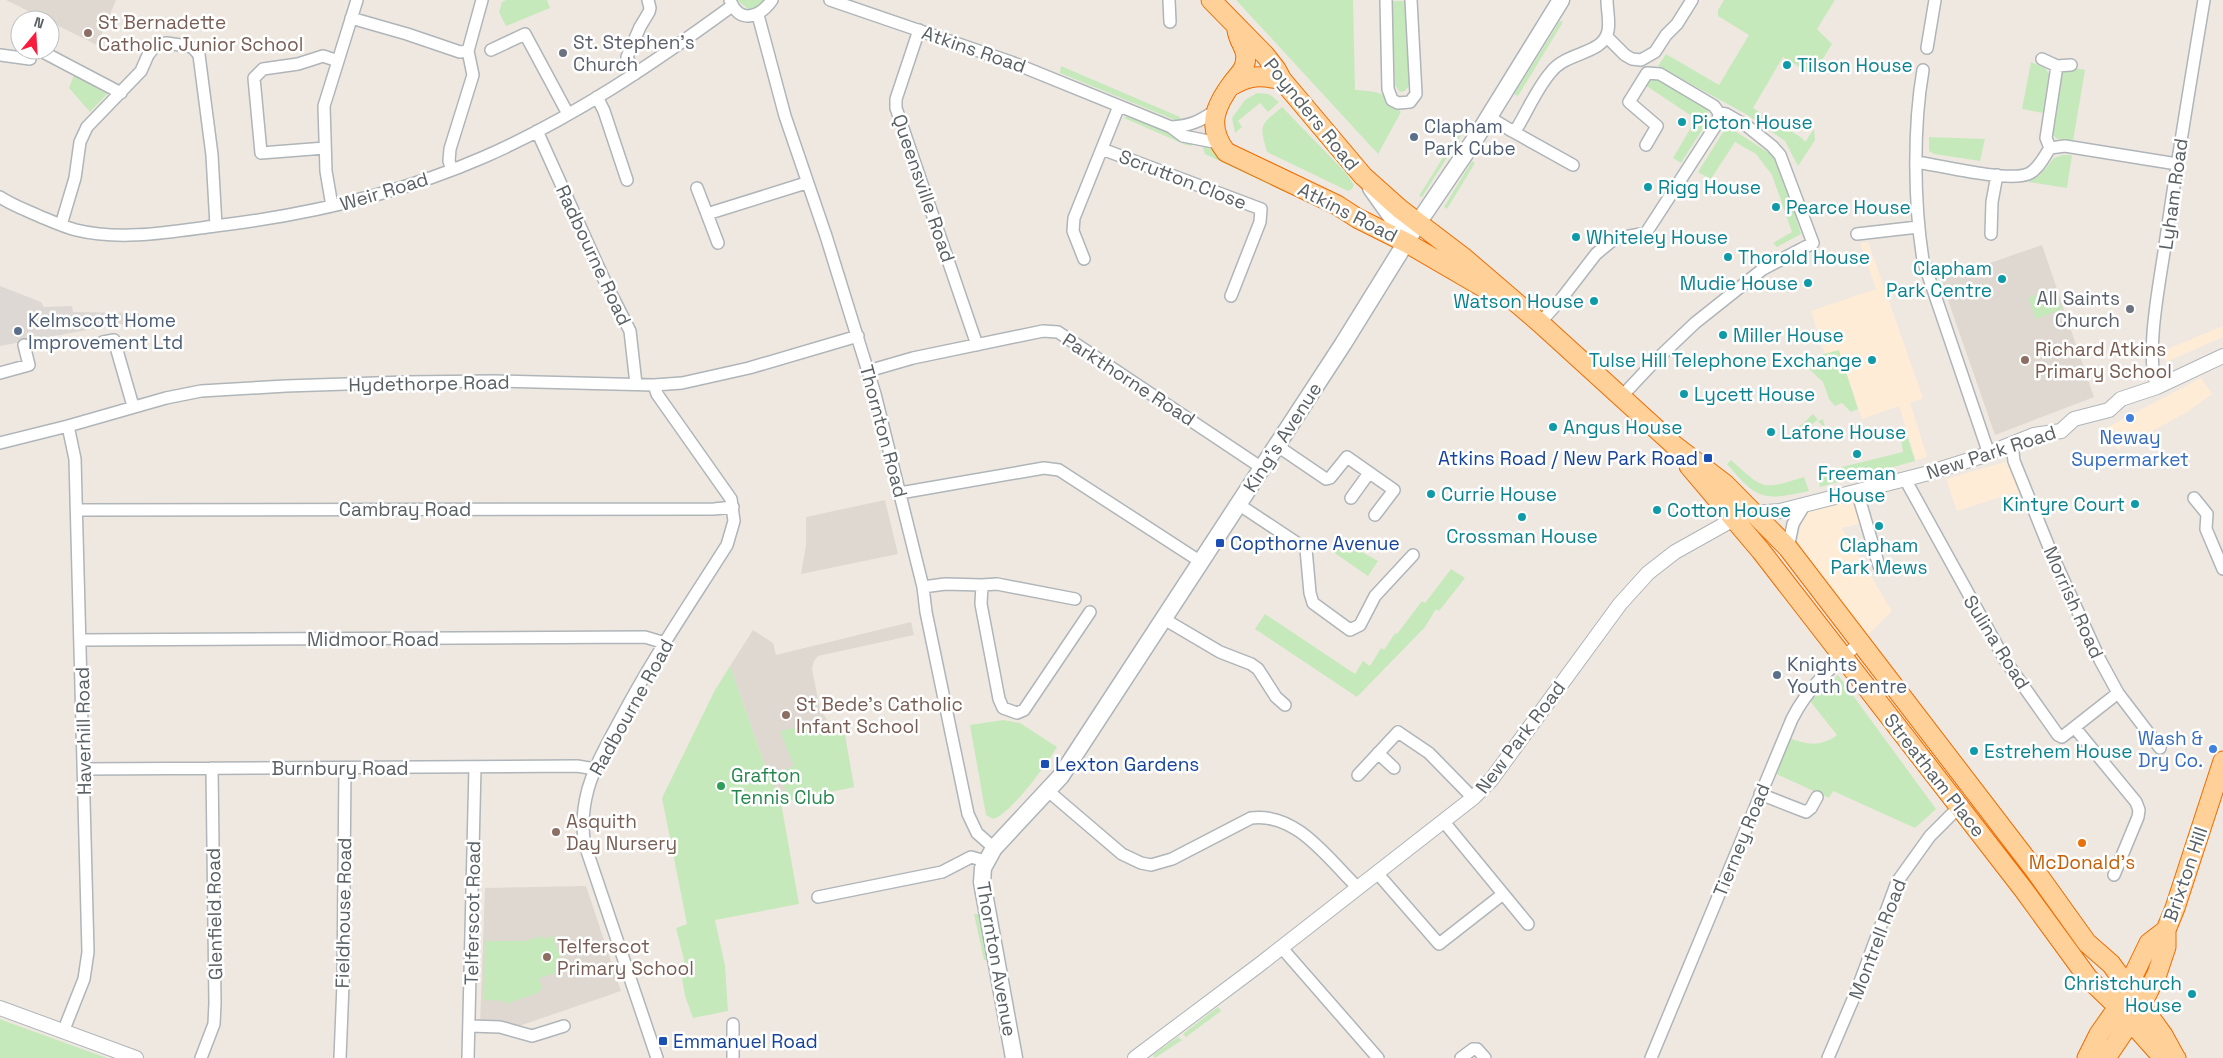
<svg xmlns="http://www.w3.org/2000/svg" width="2223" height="1058" font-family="'Space Grotesk',sans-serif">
  <rect width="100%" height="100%" fill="#efe8e1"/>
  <!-- commercial -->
  <path fill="#ffecd6" d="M1868 242 1923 398 1910 403 1927 457 1916 460 1899 406 1862 419 1851 386 1825 354 1811 311 1876 289 1860 243Z
    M2223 326V337L2166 362 2163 351Z
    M2201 378 2212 394 2187 412 2118 450 2106 428Z
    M2009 461 2024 496 2013 493 1957 511 1946 479Z
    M1857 491 1862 523 1842 528 1892 611 1867 636 1797 543 1805 504Z"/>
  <!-- industrial -->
  <path fill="#ddd8d4" d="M0 286 41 302 44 307 72 306 73 312 139 313V323L114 325 0 346Z"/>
  <!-- education -->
  <path fill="#ded8d0" d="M6 0H116L97 45Z
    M2042 245 2094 397 1995 435 1941 280Z
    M885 500 898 554 801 574 806 545V517Z
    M911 622 914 635 818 656 814 661 812 669 820 709 828 721 831 732 844 730 854 787 781 802 768 774 730 666 753 630 773 643 776 655Z
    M586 886 621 991 519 1026 480 1025 485 888Z"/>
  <!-- green -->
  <path fill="#c6e9bb" d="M506 0H547L550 8 506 26 499 12 502 2Z
    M737 0H766L757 9 749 10Z
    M1236 0H1353L1355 90C1383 92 1383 92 1401 112L1378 154Z
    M1724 0H1835L1817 29 1832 44 1813 75 1783 57 1753 108 1802 138 1805 142 1814 129 1815 140 1798 166 1785 141 1744 113 1658 66 1666 54 1719 85 1749 35 1718 16V10Z
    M1392 1H1407L1409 86 1405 91 1400 92 1395 85Z
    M1560 21 1563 22 1518 96 1514 94Z
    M2031 62 2045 68 2049 74 2043 113 2022 109Z
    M1061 66 1180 117V122L1060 73Z
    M2075 68 2085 70 2073 141 2057 139 2051 133 2060 75 2065 69Z
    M74 75 107 94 90 112 69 88Z
    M1656 79 1708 109 1709 119 1681 163 1673 158 1696 119 1645 85 1649 81Z
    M1257 93 1269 94 1279 102 1268 112 1260 103 1238 121 1242 127 1235 133 1232 118 1245 100Z
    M1282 107 1346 173 1354 185 1352 189 1348 191 1267 152C1259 123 1260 126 1282 107Z
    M1128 116 1194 143 1191 146 1186 145 1124 118Z
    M1727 126 1777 158 1801 234 1777 247 1773 243 1792 232 1772 175 1756 154 1735 142 1711 179 1698 172Z
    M1459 132 1462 134 1422 197 1419 196Z
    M1929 137 1985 139 1980 161 1934 154 1929 151Z
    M1201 143 1211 149 1292 191 1289 194 1205 154Z
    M2062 155H2072L2067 188 2028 182 2040 175 2054 158Z
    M1472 161 1475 163 1447 209 1444 207Z
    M2054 289 2062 309 2036 319 2028 298Z
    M1839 350 1858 409 1851 412 1842 403 1835 406 1829 399 1823 382 1807 367 1803 368 1798 361Z
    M1813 414 1819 421 1823 419 1825 428 1817 420 1806 430 1811 436 1809 439 1799 427Z
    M1905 429 1915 461 1820 487 1817 473 1903 452 1899 431Z
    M1731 460C1764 490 1762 490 1804 477L1809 491C1762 501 1758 500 1727 464Z
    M1342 541 1378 561 1368 576 1333 552Z
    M1451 569 1465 578 1439 611 1436 609 1425 627 1357 697 1255 629 1265 614 1355 674 1363 661 1370 666 1381 648 1384 650 1395 633 1397 634 1422 601 1425 603Z
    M730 666 768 774 780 797 799 904 715 920 725 966 728 1011 693 1018 685 996 682 978 684 960 676 928 687 924 662 798 715 690Z
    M1838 675 1936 809 1915 828 1833 791 1829 798 1774 773 1789 738C1807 745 1821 747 1837 735L1810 701Z
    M1003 720 1020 723 1057 747C1048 763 1010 815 993 819L986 815 970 725Z
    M828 721 831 732 844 730 854 787 791 800 777 773 794 766 780 731Z
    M974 914H979L988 960H984Z
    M542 936 543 939 553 936 563 965 555 968 556 973 539 978 542 989 536 994 505 1004 504 1001 484 1000 485 941H525Z
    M1218 1007 1221 1011 1186 1037 1183 1034Z
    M0 1019 13 1024 107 1058H0Z
    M1178 1037 1182 1040 1155 1058 1153 1055Z"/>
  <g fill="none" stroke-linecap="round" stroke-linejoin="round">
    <!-- minor casing -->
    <g stroke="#afb5b8" stroke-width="14">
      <path id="minor" d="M730 0C739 25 760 17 772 0
        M830 0 1011 62 1171 127 1183 136 1219 143
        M1169 0 1170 22
        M1386 0 1388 89 1392 100 1398 103 1410 102 1416 94 1411 0
        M758 15 785 116 826 236 875 394 923 587 926 612 968 814 977 833 994 848
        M351 18 407 34 460 52 468 51
        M919 30 896 99V108L977 345
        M1607 37 1625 55 1632 59 1641 60 1655 52 1666 35 1677 24 1692 0
        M1927 48 1935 0
        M491 50 525 34 568 114
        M41 51 121 93
        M0 55 30 59
        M2042 59 2057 66 2071 65
        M1923 70C1913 127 1914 204 1923 260L1989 454
        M635 74 627 57 640 27 649 12 650 8 648 0
        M597 97 604 111 627 180
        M1489 117 1512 131 1517 128C1528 110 1537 88 1551 72 1567 51 1603 55 1608 31 1610 21 1607 10 1607 0
        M1171 127C1190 126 1201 121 1216 110
        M537 131 607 286 630 331 636 384
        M1512 131 1573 165
        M325 148 261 153 254 78 263 69 298 64 323 56 338 61
        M2050 148 2046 138 2057 66
        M1102 149 1261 209 1260 222 1231 296
        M1917 162C1941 166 2008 182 2028 174 2038 170 2044 157 2050 148L2065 146 2177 164
        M452 170 449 161 450 149 473 75 468 51 482 0
        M697 188 707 214
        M0 197C12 205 26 210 39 216 51 221 64 227 76 230 121 241 170 232 215 226 307 215 399 194 484 157 573 118 654 63 732 6
        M332 206 326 171 324 106 357 0
        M61 225 75 178 80 142 87 127 141 71 148 55 155 46 166 43 188 46 193 48 199 55 212 155 216 226
        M1857 234 1918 227
        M1991 234 1992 202 1997 175
        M718 243 707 214 806 183
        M1084 259 1073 231 1074 218 1119 106
        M1540 323 1562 298 1596 254 1614 239 1646 233 1718 122 1719 113
        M103 342 114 340 133 406
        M868 371 913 358 1043 331 1058 332 1262 468
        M0 373 29 365 24 345
        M654 385 657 394 731 499 734 521 727 545C691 602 652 659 620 720 608 742 595 765 588 789 583 808 581 826 585 845L657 1058
        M2157 387C2145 356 2159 286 2164 252 2176 168 2190 84 2204 0
        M1622 396 1653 363 1695 323 1763 269 1813 243 1780 155 1772 146 1747 126 1726 114 1719 113 1714 106 1660 74 1647 73 1629 102 1657 126 1646 145
        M0 443 68 426 166 398 201 391 286 386 406 382 494 381 654 385 682 383 749 368 858 336
        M2012 444 2014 461 2053 557 2100 660 2118 693 2160 748
        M1276 445 1326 479 1330 478 1347 457 1394 490 1375 515
        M1905 479 2005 660 2058 735 2062 737 2118 693
        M1857 491 1879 566
        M900 493 1044 468 1059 470 1201 562
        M1351 498 1369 473
        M2194 498 2207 514 2206 529 2223 569
        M1238 504 1306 549 1310 593 1313 603 1350 630 1360 625 1375 596 1413 555
        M77 510 714 509 733 507
        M1788 548 1793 524 1805 504
        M923 587 945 584 982 585
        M1075 599 997 584 982 585 981 604 999 699 1003 708 1017 713 1024 710 1090 612
        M1164 619 1220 652 1251 664 1258 669 1276 697 1285 705
        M81 640 645 637 665 643
        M2075 728 2136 802 2139 810 2138 817 2114 875
        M1378 753 1394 768
        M84 769 577 766 595 769
        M1358 775 1398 732 1429 753 1473 798
        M1047 790 1122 854 1141 863 1151 865 1172 859 1251 818C1297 812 1328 859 1358 888
        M1760 794 1806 812 1811 808 1817 797
        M1444 822 1528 924
        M1378 874 1439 944 1503 894
        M818 897 942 872 971 857 985 861
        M1281 947 1378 1058
        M470 1026 500 1027 532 1036 564 1026
        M63 1032 84 979 88 952 75 459 68 426
        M201 1058 214 1024 215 1003 212 768
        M340 1058 343 984 345 768
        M468 1058 475 767
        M733 1058V1024
        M1461 1058 1473 1049H1477L1485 1058
        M1651 1058 1792 719C1808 687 1833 665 1861 642
        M1828 1058 1857 990 1897 882 1930 836 1959 807"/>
    </g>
    <!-- tertiary casing -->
    <g stroke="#afb5b8" stroke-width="16">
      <path id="tertiary" d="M0 1008 136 1058
        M1135 1058 1259 965 1473 798 1491 780 1620 604 1648 573 1675 552 1734 519 1753 513 1780 511 1925 474 1979 457 2034 435 2061 431 2074 419 2109 410 2121 399 2157 387 2223 356"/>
    </g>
    <!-- secondary casing -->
    <g stroke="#aeb5b9" stroke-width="19">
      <path id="secondary" d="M1371 188 1400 229 1407 243
        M1014 1058 982 882 983 868 994 848 1061 776 1072 759 1343 344 1418 223 1477 136 1561 0"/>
    </g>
    <!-- trunk casing -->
    <g stroke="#f06c00" stroke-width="21">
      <path id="trunk" d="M1211 0 1265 55 1276 69 1282 80 1363 176 1400 209 1463 257 1540 323 1674 445 1725 484 1788 548 2034 869 2087 943 2111 964 2163 1035 2175 1057
        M1237 30C1239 45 1250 49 1244 67 1242 72 1236 78 1233 82 1215 106 1206 126 1226 152L1337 205 1357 218 1407 243 1486 289
        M1231 86C1250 75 1260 75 1282 80
        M1689 466 1761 551 2023 889 2088 978 2118 1007
        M2122 1012 2156 1050 2176 1058
        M2087 1058 2099 1034 2118 1007 2149 943 2166 930
        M2106 1058 2141 1006 2157 974 2166 947V930L2175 908 2223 761"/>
    </g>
    <!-- minor -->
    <use href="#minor" stroke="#fff" stroke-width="11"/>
    <!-- tertiary -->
    <use href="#tertiary" stroke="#fff" stroke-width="14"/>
    <!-- secondary -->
    <use href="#secondary" stroke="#fff" stroke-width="16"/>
    <!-- trunk -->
    <use href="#trunk" stroke="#ffd097" stroke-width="19"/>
  </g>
  <!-- markers -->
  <g fill="#8d6e63" stroke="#fff" stroke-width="2">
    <circle cx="88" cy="33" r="5"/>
    <circle cx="2025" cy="360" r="5"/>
    <circle cx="786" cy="715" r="5"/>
    <circle cx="556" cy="832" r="5"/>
    <circle cx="547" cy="957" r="5"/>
  </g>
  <g fill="#6b7280" stroke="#fff" stroke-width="2">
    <circle cx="563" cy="53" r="5"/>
    <circle cx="2130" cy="309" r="5"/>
  </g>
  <g fill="#0f9aa8" stroke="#fff" stroke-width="2">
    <circle cx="1787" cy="65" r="5"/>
    <circle cx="1682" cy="122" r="5"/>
    <circle cx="1648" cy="187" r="5"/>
    <circle cx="1776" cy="207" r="5"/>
    <circle cx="1576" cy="237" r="5"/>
    <circle cx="1728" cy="257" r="5"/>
    <circle cx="2002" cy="279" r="5"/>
    <circle cx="1808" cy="283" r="5"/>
    <circle cx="1594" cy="301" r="5"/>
    <circle cx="1723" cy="335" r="5"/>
    <circle cx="1872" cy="360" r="5"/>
    <circle cx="1684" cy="394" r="5"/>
    <circle cx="1553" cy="427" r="5"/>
    <circle cx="1771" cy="432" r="5"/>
    <circle cx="1857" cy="454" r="5"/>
    <circle cx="1431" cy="494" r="5"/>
    <circle cx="2135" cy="504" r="5"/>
    <circle cx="1657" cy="510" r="5"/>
    <circle cx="1522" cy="517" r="5"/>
    <circle cx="1879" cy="526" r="5"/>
    <circle cx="1974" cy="751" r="5"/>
    <circle cx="2192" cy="994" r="5"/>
  </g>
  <g fill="#5c6f8a" stroke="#fff" stroke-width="2">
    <circle cx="1414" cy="137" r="5"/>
    <circle cx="18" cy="331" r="5"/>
    <circle cx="1777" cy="675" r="5"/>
  </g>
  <g fill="#3f7fe0" stroke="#fff" stroke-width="2">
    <circle cx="2130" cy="418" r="5"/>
    <circle cx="2213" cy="749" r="5"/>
  </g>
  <g fill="#1a4fb4" stroke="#fff" stroke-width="2">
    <rect x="1703" y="453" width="10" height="10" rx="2.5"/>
    <rect x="1215" y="538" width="10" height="10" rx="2.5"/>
    <rect x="1040" y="759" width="10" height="10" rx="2.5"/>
    <rect x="658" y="1036" width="10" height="10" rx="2.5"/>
  </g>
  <circle fill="#2e9e5b" stroke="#fff" stroke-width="2" cx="721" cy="786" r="5"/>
  <circle fill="#e8710a" stroke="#fff" stroke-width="2" cx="2082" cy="843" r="5"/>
  <g text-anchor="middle" stroke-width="5" stroke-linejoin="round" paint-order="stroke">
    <!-- education labels -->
    <g font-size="19" fill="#785e54" stroke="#fff" text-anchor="start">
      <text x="98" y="29">St Bernadette<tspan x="98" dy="22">Catholic Junior School</tspan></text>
      <text x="2035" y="356">Richard Atkins<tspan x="2035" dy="22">Primary School</tspan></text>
      <text x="796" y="711">St Bede's Catholic<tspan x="796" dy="22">Infant School</tspan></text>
      <text x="566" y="828">Asquith<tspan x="566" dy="22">Day Nursery</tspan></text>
      <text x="557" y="953">Telferscot<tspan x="557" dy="22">Primary School</tspan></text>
    </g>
    <!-- worship labels -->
    <g font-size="19" fill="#5b616d" stroke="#fff" text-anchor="start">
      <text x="573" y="49">St. Stephen's<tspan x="573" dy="22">Church</tspan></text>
      <text x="2120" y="305" text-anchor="end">All Saints<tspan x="2120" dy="22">Church</tspan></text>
    </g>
    <!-- street labels -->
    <g font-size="19" fill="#5a6164" stroke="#fff">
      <text transform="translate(974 49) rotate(19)" y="7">Atkins Road</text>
      <text transform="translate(1312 114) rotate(51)" y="7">Poynders Road</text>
      <text transform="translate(1183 179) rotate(21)" y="7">Scrutton Close</text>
      <text transform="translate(924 188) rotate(71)" y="7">Queensville Road</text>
      <text transform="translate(384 191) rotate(-17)" y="7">Weir Road</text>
      <text transform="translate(2173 194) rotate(-82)" y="7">Lyham Road</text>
      <text transform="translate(1348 212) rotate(27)" y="7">Atkins Road</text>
      <text transform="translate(594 255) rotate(65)" y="7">Radbourne Road</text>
      <text transform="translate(1129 379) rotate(33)" y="7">Parkthorne Road</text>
      <text transform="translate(429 383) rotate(-1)" y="7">Hydethorpe Road</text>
      <text transform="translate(884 431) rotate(75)" y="7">Thornton Road</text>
      <text transform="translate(1282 437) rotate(-57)" y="7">King's Avenue</text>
      <text transform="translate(1991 452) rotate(-18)" y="7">New Park Road</text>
      <text x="405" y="516">Cambray Road</text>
      <text transform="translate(2074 602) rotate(66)" y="7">Morrish Road</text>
      <text x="373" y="646">Midmoor Road</text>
      <text transform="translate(1997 642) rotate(58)" y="7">Sulina Road</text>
      <text transform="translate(631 707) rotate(-61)" y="7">Radbourne Road</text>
      <text transform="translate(83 731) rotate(-91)" y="7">Haverhill Road</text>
      <text transform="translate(1520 737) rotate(-53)" y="7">New Park Road</text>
      <text x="340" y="775">Burnbury Road</text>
      <text transform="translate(1935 775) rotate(52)" y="7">Streatham Place</text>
      <text transform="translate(1741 840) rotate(-68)" y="7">Tierney Road</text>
      <text transform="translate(2185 874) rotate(-71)" y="7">Brixton Hill</text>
      <text transform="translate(343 913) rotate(-89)" y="7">Fieldhouse Road</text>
      <text transform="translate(472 913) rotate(-89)" y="7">Telferscot Road</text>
      <text transform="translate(214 914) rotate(-91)" y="7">Glenfield Road</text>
      <text transform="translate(1877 939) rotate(-69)" y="7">Montrell Road</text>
      <text transform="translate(997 959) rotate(80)" y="7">Thornton Avenue</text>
    </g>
    <!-- culture labels -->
    <g font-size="19" fill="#0d838f" stroke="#fff" text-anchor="start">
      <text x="1797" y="72">Tilson House</text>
      <text x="1692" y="129">Picton House</text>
      <text x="1658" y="194">Rigg House</text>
      <text x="1786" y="214">Pearce House</text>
      <text x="1586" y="244">Whiteley House</text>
      <text x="1738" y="264">Thorold House</text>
      <text x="1992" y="275" text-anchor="end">Clapham<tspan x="1992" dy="22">Park Centre</tspan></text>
      <text x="1798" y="290" text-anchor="end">Mudie House</text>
      <text x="1584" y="308" text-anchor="end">Watson House</text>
      <text x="1733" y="342">Miller House</text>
      <text x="1862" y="367" text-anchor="end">Tulse Hill Telephone Exchange</text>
      <text x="1694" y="401">Lycett House</text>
      <text x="1563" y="434">Angus House</text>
      <text x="1781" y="439">Lafone House</text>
      <text x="1857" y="480" text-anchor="middle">Freeman<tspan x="1857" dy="22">House</tspan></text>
      <text x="1441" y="501">Currie House</text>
      <text x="2125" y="511" text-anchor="end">Kintyre Court</text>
      <text x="1667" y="517">Cotton House</text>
      <text x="1522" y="543" text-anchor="middle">Crossman House</text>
      <text x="1879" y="552" text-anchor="middle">Clapham<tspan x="1879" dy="22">Park Mews</tspan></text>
      <text x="1984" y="758">Estrehem House</text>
      <text x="2182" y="990" text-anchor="end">Christchurch<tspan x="2182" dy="22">House</tspan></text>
    </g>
    <!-- service labels -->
    <g font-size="19" fill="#4e5e75" stroke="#fff" text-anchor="start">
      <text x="1424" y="133">Clapham<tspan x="1424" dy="22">Park Cube</tspan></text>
      <text x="28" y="327">Kelmscott Home<tspan x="28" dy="22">Improvement Ltd</tspan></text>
      <text x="1787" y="671">Knights<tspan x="1787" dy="22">Youth Centre</tspan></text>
    </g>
    <!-- shop labels -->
    <g font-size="19" fill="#366cbe" stroke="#fff">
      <text x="2130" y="444">Neway<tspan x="2130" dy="22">Supermarket</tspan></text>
      <text x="2203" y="745" text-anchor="end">Wash &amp;<tspan x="2203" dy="22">Dry Co.</tspan></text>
    </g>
    <!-- transit labels -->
    <g font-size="19" fill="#164399" stroke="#fff" text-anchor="start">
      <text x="1698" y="465" text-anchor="end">Atkins Road / New Park Road</text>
      <text x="1230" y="550">Copthorne Avenue</text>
      <text x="1055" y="771">Lexton Gardens</text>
      <text x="673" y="1048">Emmanuel Road</text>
    </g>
    <!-- leisure labels -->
    <g font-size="19" fill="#27864d" stroke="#fff" text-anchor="start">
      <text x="731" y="782">Grafton<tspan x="731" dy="22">Tennis Club</tspan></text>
    </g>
    <!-- food labels -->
    <g font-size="19" fill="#c56008" stroke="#fff">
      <text x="2082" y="869">McDonald's</text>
    </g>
  </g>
  <!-- north arrow -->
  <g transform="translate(35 35) rotate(18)"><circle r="24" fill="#ffffff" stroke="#bdc0c1"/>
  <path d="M0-4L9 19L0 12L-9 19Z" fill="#fa1c3f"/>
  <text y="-8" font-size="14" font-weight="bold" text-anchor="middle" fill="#5a6164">N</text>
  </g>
</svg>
